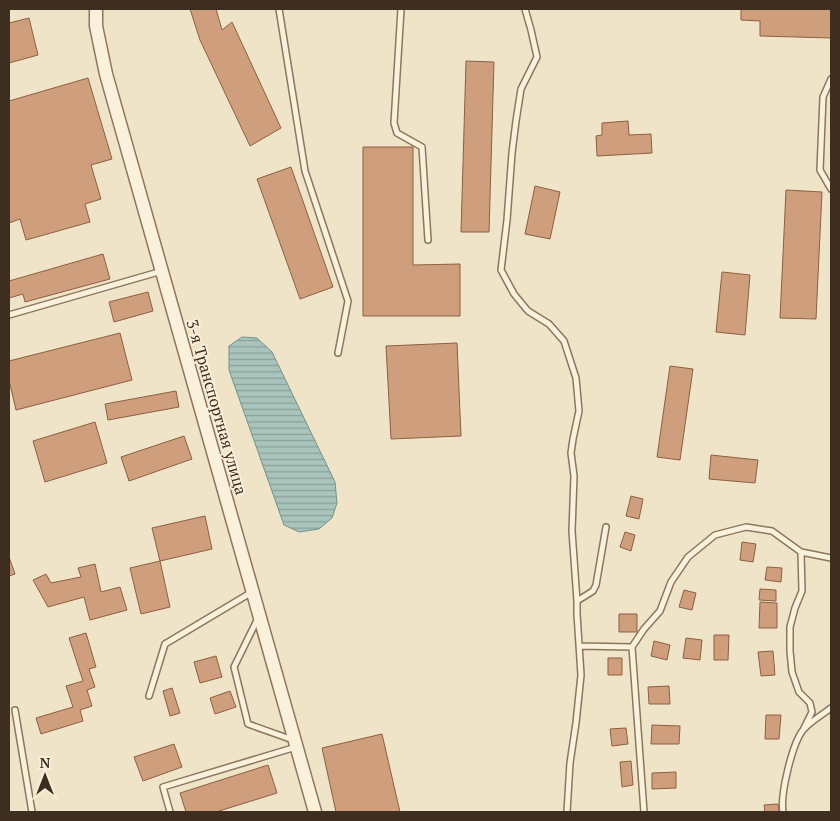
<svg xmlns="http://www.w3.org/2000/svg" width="840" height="821" font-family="'PT Serif',serif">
  <defs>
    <pattern id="water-rules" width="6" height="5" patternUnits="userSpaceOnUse" patternTransform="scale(1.25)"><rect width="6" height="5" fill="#a9c4bc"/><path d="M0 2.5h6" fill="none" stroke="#8ba098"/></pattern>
  </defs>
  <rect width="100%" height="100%" fill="#f0e4c8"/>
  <!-- water -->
  <path fill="url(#water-rules)" stroke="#6f938a" d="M242 337 257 338 272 352 335 482 337 503 332 518 319 529 299 532 284 525 229 370V346Z"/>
  <!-- building -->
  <path fill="#cf9f7d" stroke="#8d5f41" d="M190 9H216L222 30 232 22 281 128 250 146 200 40Z
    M741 9H831V38L760 36V21L741 20Z
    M29 18 38 55 9 63V23Z
    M466 61 494 62 489 232H461Z
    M88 78 112 159 91 165 101 199 85 204 90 222 26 240 20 219 9 223V101Z
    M628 121 629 135 651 134 652 153 597 156 596 136 602 135V123Z
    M363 147H413V265L460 264V316H363Z
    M291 167 333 287 300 299 257 179Z
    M535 186 560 192 550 239 525 234Z
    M786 190 822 192 816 319 780 318Z
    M103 254 110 279 25 302 23 294 9 298V281Z
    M722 272 750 275 745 335 716 332Z
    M148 292 153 311 114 322 109 302Z
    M120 333 132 380 16 410 9 380V361Z
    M457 343 461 436 391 439 386 346Z
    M670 366 693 369 680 460 657 457Z
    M176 391 179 407 108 420 105 404Z
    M95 422 107 463 45 482 33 441Z
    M184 436 192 459 129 481 121 457Z
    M711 455 758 460 755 483 709 479Z
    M631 496 643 499 639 519 626 516Z
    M205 516 212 549 160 561 152 528Z
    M625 532 635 535 631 551 620 547Z
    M742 542 756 544 753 562 740 560Z
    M9 557 15 574 9 576Z
    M160 561 170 607 141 614 130 568Z
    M95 564 101 592 120 587 127 610 90 620 84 597 48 607 33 580 46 574 51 583 81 577 78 568Z
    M767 567 782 568 781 582 765 580Z
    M760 589 776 590V601L759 600Z
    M684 590 696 593 692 610 679 607Z
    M760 602 777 603V628H759Z
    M619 614H637V632H619Z
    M86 633 96 667 89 669 95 687 87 690 92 706 80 710 83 721 41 734 36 718 73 707 66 686 83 681 69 638Z
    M714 635H729L728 660H714Z
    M686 638 702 640 700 660 683 658Z
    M654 641 670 645 667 660 651 656Z
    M773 651 775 675 761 676 758 652Z
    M216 656 222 677 200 683 194 662Z
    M608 658H622V675H608Z
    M669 686 670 704H649L648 687Z
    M172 688 180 713 170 716 163 691Z
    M230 691 236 707 215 714 210 698Z
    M766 715H781L779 739H765Z
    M652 725 680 726 679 744H651Z
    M626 728 628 744 612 746 610 729Z
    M382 734 400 812H336L322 748Z
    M174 744 182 767 143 781 134 757Z
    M631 761 633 785 622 787 620 762Z
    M268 765 277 793 216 812H186L180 793Z
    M676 772V788L652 789V773Z
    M778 804 779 812H765L764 805Z"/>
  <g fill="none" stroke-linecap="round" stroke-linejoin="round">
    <!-- service casing -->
    <g stroke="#8d765c" stroke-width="8">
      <path id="service" d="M279 9 305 171 348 301 338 353
        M401 9 394 123 397 133 422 147 428 240
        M525 9 531 30 537 57 521 89 516 121 512 153 507 220 501 270 514 294 528 311 549 324 564 341 576 378 579 411 573 439 571 453 574 476 572 531 577 601
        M831 79 823 97 820 170 831 189
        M9 315 162 271
        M801 552 802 591 795 608 790 627V651L792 672 799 692 810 703 812 712 803 730
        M258 618 234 667 248 724 293 740
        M580 646 632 647
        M149 696 165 644 252 592
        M15 710 32 812
        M170 812 163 787 296 747
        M567 812 570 763 576 723 581 675 577 614V601L593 591 596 585 606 527
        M644 812 632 647 644 629 660 611 671 582 688 557 715 535 746 527 772 531 801 552 831 558
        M783 812C780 795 792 744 803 730 811 721 822 715 831 708"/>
    </g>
    <!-- tertiary casing -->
    <g stroke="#8d765c" stroke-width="15">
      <path id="tertiary" d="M96 9V26L106 74 315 812"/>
    </g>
    <!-- service -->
    <use href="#service" stroke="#faf1dc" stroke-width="5"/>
    <!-- tertiary -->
    <use href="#tertiary" stroke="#faf1dc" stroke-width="12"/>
  </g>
  <g text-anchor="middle" stroke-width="4" stroke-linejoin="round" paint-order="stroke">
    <!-- street labels -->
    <g font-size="16" fill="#3d2e20" stroke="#f7eed8">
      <text transform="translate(217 407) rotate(74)" y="6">3-я Транспортная улица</text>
    </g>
  </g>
  <!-- border -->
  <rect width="840" height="821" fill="none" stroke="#3d2e20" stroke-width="20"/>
  <!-- north arrow -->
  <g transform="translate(45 776)" stroke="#f7eed8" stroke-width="4" paint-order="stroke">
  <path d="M0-4L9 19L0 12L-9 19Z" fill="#3d2e20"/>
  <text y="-8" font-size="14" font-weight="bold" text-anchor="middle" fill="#3d2e20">N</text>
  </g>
</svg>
